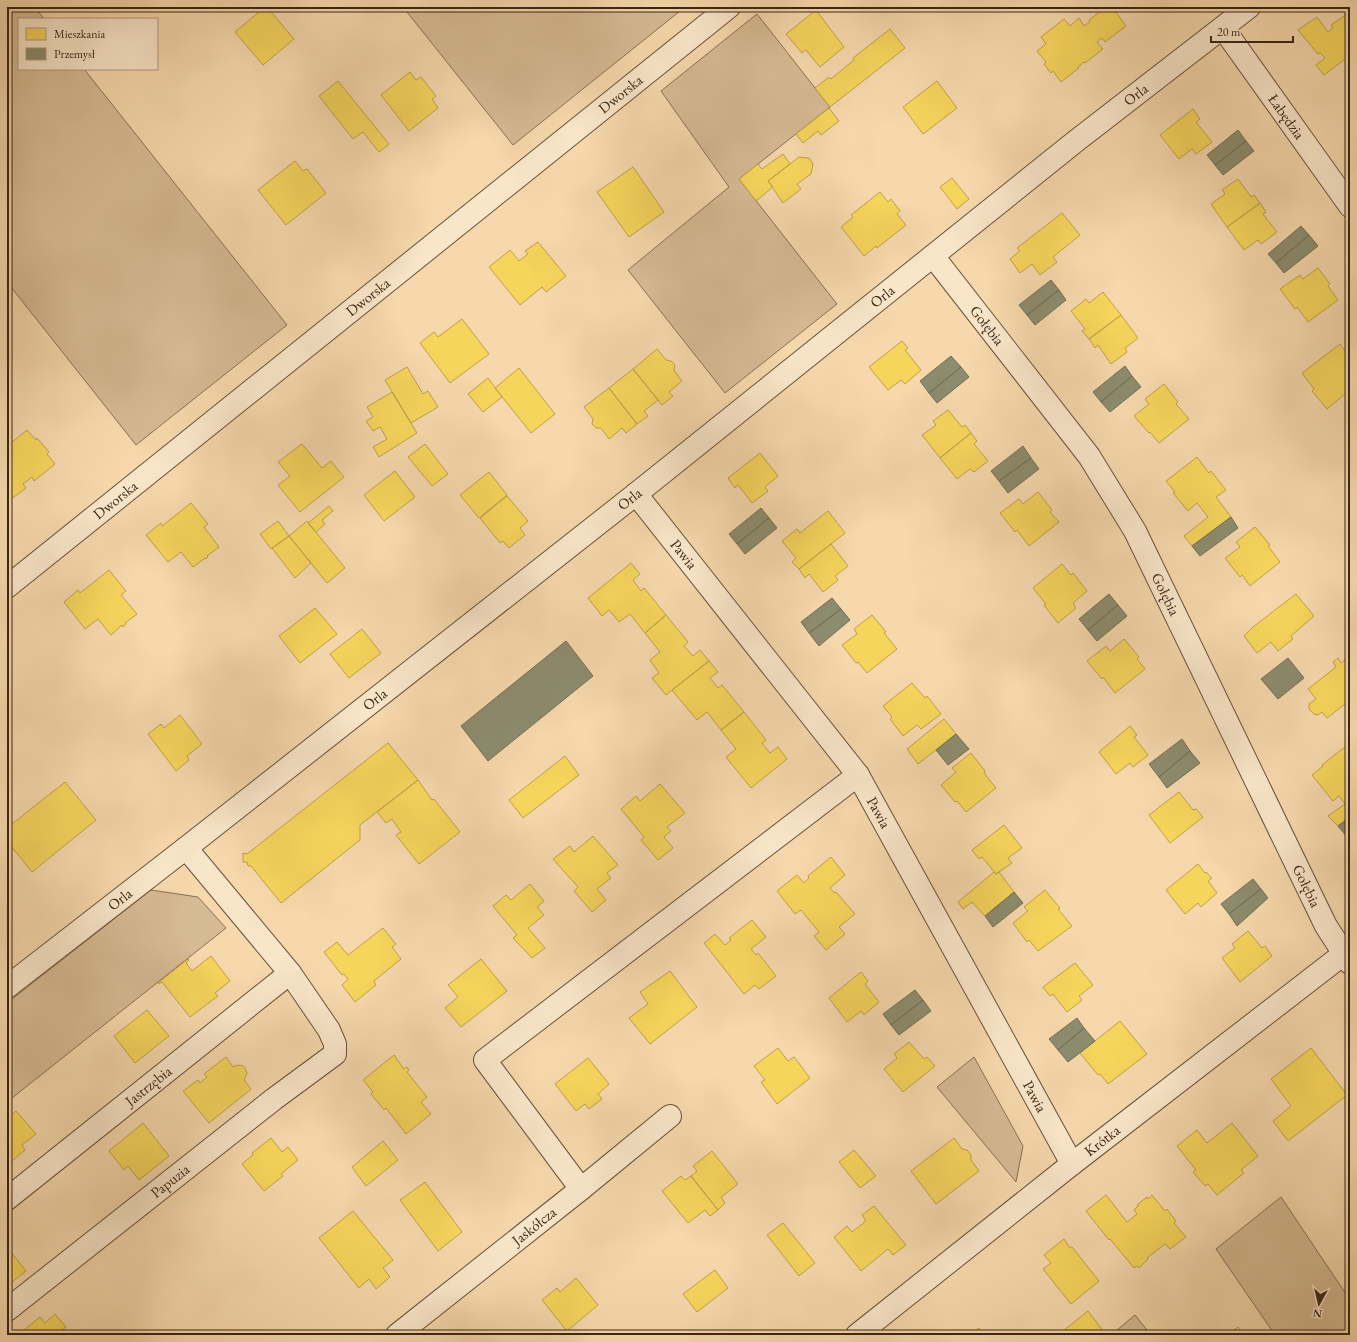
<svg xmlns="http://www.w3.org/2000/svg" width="1357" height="1342" font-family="'EB Garamond',serif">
  <rect width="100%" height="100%" fill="#f6d8ac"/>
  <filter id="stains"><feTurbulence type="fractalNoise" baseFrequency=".005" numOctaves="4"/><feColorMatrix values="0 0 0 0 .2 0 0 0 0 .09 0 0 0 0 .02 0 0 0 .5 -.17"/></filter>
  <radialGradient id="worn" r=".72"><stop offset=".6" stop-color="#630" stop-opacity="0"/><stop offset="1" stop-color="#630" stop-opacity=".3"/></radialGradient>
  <!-- green -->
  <path fill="#d6ba93" stroke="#887055" d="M7 7H35L44 19H19V69H84L287 325 136 445 7 282Z
    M403 7H685L513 145Z
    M757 14 830 107 739 179 837 304 725 393 628 270 729 187 661 91Z
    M151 890 198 897 226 928 7 1102V1003Z
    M974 1057 1023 1146 1016 1182 937 1087Z
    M1281 1197 1350 1300V1335H1275L1216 1249Z
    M1135 1315 1151 1335H1111Z"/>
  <!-- homes -->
  <path fill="#f6d55c" stroke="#bda047" d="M265 7H267L294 39 263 65 235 32Z
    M934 7H942L937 11Z
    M1106 7H1112L1126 26 1105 42 1102 38 1097 42 1103 49 1085 63 1084 62 1078 67 1079 68 1061 82 1053 71 1051 73 1044 64 1046 62 1037 51 1046 44 1041 37 1064 19 1070 26 1079 18 1084 26 1090 22 1089 20Z
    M816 10 844 47 820 67 806 50 802 53 786 34Z
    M1350 12V57L1346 60 1345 59 1324 75 1316 65 1325 58 1320 53 1318 54 1298 30 1317 17 1328 32 1333 28 1331 25Z
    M890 29 905 48 830 107 815 88 829 77 831 79 854 60 853 58Z
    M410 72 416 80 421 77 436 96 432 99 438 108 409 131 381 95Z
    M338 81 389 144 379 152 363 132 353 139 319 96Z
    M937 81 957 108 923 134 903 107Z
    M829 108 839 121 821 135 818 131 803 143 796 134Z
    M1193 109 1200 119 1196 122 1212 142 1196 154 1192 149 1179 159 1160 135Z
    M783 154 790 164 768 181 773 187 756 201 739 179 758 164 762 169Z
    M799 157 809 158 813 164 811 174 797 184 801 189 783 203 768 181Z
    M295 161 303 171 307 169 326 193 286 225 258 190Z
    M633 167 664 212 629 237 597 192Z
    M952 178 969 199 957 209 940 187Z
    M1238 179 1251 197 1254 195 1260 203 1227 227 1211 204 1225 194 1222 190Z
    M880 192 888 202 891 199 900 211 897 214 906 225 877 248 876 246 864 256 841 227 853 217 851 215Z
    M1260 203 1266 212 1263 214 1277 232 1261 244 1258 240 1244 250 1227 227Z
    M1062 213 1080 235 1053 257 1057 262 1040 275 1032 264 1020 273 1010 259 1020 251 1017 248Z
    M538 242 566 276 546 292 542 287 520 305 489 267 510 250 519 261 528 254 525 251Z
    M1318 268 1330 284 1328 286 1338 300 1308 322 1297 307 1295 309 1280 289 1300 275 1303 279Z
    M1103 292 1121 315 1089 339 1082 331 1085 329 1071 311 1086 299 1089 303Z
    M1121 315 1138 338 1125 348 1127 352 1111 364 1098 345 1095 348 1089 339Z
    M462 319 489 354 450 383 420 343 434 332 438 337Z
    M902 341 908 348 905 350 921 370 905 384 901 380 888 390 869 367Z
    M1340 344 1347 354 1349 353 1350 354V390L1327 409 1312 391 1314 389 1302 373Z
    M657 349 666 360 671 361 675 365 674 370 682 381 669 392 673 396 662 405 633 369Z
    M407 367 423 394 428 391 438 407 411 423 385 380Z
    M519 368 555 414 531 433 495 388Z
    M633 369 658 400 644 411 648 416 637 424 609 388Z
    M488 378 502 397 483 412 468 394Z
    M1164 384 1178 402 1176 404 1189 419 1159 443 1150 432 1149 433 1134 416 1149 404 1145 399Z
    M609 388 637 424 626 433 622 428 609 439 601 428H596L592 424 593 419 584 407Z
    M392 392 417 433 379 457 373 447 387 439 380 427 373 431 366 421 373 417 367 407Z
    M948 410 962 427 965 425 971 433 940 458 922 435 936 425 933 421Z
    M27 430 36 440 37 438 49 452 47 454 55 464 34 481 32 477 23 484 26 488 7 502V446Z
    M971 433 977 441 974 444 988 461 974 472 970 469 957 479 940 458Z
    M302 444 322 468 331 461 344 477 300 512 278 485 290 476 278 462Z
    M425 444 448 474 432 486 408 457Z
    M760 453 778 476 765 487 768 491 752 503 738 485 735 488 728 478Z
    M1197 457 1209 473 1211 471 1226 490 1216 497 1231 517 1192 546 1184 536 1208 517 1197 503 1188 511 1173 493 1175 492 1166 481Z
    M395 471 415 497 384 521 364 495Z
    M489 472 507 495 479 518 460 495Z
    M1038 492 1052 510 1050 512 1059 522 1029 546 1017 530 1015 532 1000 513 1019 499 1023 504Z
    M507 496 528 521 520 528 525 535 509 548 503 541 500 543 480 518Z
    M191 503 208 524 204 527 219 547 207 556 208 557 206 559 205 558 193 567 181 552 168 562 146 535 161 523 162 526Z
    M329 506 333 511 322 520 325 524 316 532 308 523Z
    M828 511 845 533 799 569 792 562 796 558 782 541 797 529 800 533Z
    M278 521 289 536 271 549 260 534Z
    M307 521 345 568 327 583 289 536Z
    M1255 527 1270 545 1268 546 1280 562 1250 586 1242 575 1240 577 1225 558 1240 547 1236 542Z
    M289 536 311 563 295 578 272 548Z
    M831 544 848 566 835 576 838 580 823 592 809 574 805 578 799 569Z
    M631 563 640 574 633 580 641 591 644 588 666 615 645 633 630 614 619 622 609 610 602 616 588 598Z
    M1062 564 1071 575 1073 573 1087 591 1073 603 1076 608 1058 623 1044 605 1046 604 1033 588Z
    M109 570 126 591 121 595 137 614 125 623 126 624 123 627 122 625 111 635 98 619 85 629 64 602 78 590 80 593Z
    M1296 594 1314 616 1291 636 1293 639 1278 651 1271 642 1257 653 1244 636 1253 627Z
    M315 608 337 634 300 663 279 636Z
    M666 615 688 642 684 646 693 656 700 650 709 661 666 695 652 678 659 673 650 660 660 652 645 633Z
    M872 615 886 632 884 633 897 649 867 673 858 662 856 663 842 645 857 634 854 629Z
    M362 629 381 653 349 678 330 654Z
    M1124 639 1139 657 1137 659 1145 669 1115 693 1103 677 1102 679 1087 661 1106 646 1110 651Z
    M1348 657 1350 659V700L1327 718 1322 712 1318 715 1314 714 1309 709V704L1316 699 1308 689 1336 667 1333 662 1338 658 1341 663Z
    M709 661 718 672 710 678 718 688 722 685 744 712 721 730 707 712 697 720 672 690Z
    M912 683 925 698 927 696 941 714 921 729 917 725 903 736 890 719 892 717 883 706Z
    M744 712 766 740 762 743 770 753 778 747 787 759 751 788 726 757 736 749 721 730Z
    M180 715 202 744 187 756 189 760 176 771 148 734 161 724 164 728Z
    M944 719 956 734 918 764 907 749Z
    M1130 726 1137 735 1134 737 1148 755 1133 767 1130 763 1116 774 1099 752Z
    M388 743 418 780 360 825V840L281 903 251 866H248L247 862H243V853L247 854Z
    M1350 743V787L1347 789 1350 792V817L1338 826 1328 816 1345 804 1339 796 1333 801 1312 775 1323 766 1322 765Z
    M971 753 985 771 984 773 996 788 966 812 957 801 955 802 941 785 956 772 952 768Z
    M565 756 579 775 523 818 509 800Z
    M418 780 432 800 434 799 460 832 419 864 396 835 401 832 392 819 386 823 377 812Z
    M65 782 96 820 32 872 7 841V828Z
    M660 784 685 813 667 827 671 831 664 837 673 848 658 860 641 840 644 837 621 809 636 796 640 801Z
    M1179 792 1193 810 1196 809 1203 817 1170 843 1149 815Z
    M1004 825 1022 848 1008 858 1012 863 996 874 982 857 979 859 972 850Z
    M593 836 618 865 607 873 611 878 597 889 606 900 592 912 574 891 578 887 553 859 570 846 574 852Z
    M831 857 845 875 830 888 834 893 836 892 855 914 839 927 845 934 826 950 814 936 819 932 801 910 795 914 777 891 797 875 804 883 809 878 808 876Z
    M1198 864 1205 873 1206 872 1212 878 1208 881 1217 893 1201 907 1198 903 1185 914 1166 890Z
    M994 872 996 874 999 872 1014 892 985 916 972 902 963 909 958 902Z
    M530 884 544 901 537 907 544 915 528 928 545 948 532 958 513 938 517 935 493 906 506 895 511 900Z
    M1045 890 1060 908 1058 909 1072 926 1038 951 1029 940 1027 942 1013 923 1028 911 1024 907Z
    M7 908 12 915 7 919Z
    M752 920 766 937 751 949 756 955 758 953 776 976 759 989 755 985 744 994 704 943 715 934 725 945 731 940 729 938Z
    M383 928 396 944 392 947 401 959 374 981 376 985 355 1002 342 985 348 979 344 974 342 975 324 952 337 942 348 955Z
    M1248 931 1262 948 1265 946 1272 956 1240 982 1222 958 1235 948 1232 944Z
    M211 956 230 981 215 993 218 996 190 1017 162 982 159 984 158 983 188 959 189 960 186 963 192 971Z
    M481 959 507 991 461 1027 445 1008 458 997 448 985Z
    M1075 963 1093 985 1079 996 1082 1000 1067 1012 1053 994 1050 996 1043 987Z
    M670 971 697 1007 650 1044 629 1018 648 1004 640 992Z
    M861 972 868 981 865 984 879 1002 864 1015 861 1011 847 1022 829 998Z
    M147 1010 169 1036 135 1063 114 1036Z
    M1120 1021 1147 1054 1108 1084 1100 1074 1098 1075 1080 1053Z
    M909 1042 924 1059 927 1057 935 1066 903 1092 884 1069 897 1058 894 1054Z
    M778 1048 788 1061 794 1057 810 1078 777 1104 761 1082 765 1080 754 1066Z
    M1311 1048 1347 1095 1288 1141 1273 1121 1291 1106 1271 1079Z
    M394 1055 404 1069 407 1067 409 1070 407 1072 427 1097 421 1102 431 1114 406 1134 386 1108 384 1110 371 1094 373 1092 363 1080Z
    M226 1057 233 1067 238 1065 243 1066 245 1068 247 1073 244 1080 251 1089 209 1123 183 1091 198 1080 200 1083 207 1077 204 1074Z
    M588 1058 609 1084 598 1094 602 1099 589 1109 585 1104 576 1111 555 1084Z
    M16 1111 36 1134 22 1145 25 1150 7 1165V1119Z
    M143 1123 169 1156 139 1180 128 1166 124 1170 109 1151Z
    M1232 1123 1258 1156 1241 1170 1244 1173 1217 1195 1208 1184 1205 1186 1193 1172 1196 1170 1177 1146 1197 1130 1207 1143Z
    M271 1138 282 1152 288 1147 298 1160 281 1174 283 1176 264 1191 242 1164 253 1155 252 1153Z
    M954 1138 962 1149 967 1150 971 1155V1160L979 1171 936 1204 911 1171Z
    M383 1141 398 1160 366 1186 352 1167Z
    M854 1150 876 1176 860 1188 839 1162Z
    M712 1151 738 1184 721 1197 725 1203 718 1210 691 1176 697 1171 693 1166Z
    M681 1176 685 1180 691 1176 718 1210 710 1216 705 1210 688 1223 662 1191Z
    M425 1182 462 1232 438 1251 400 1200Z
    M1106 1195 1127 1222 1137 1214 1134 1210 1138 1206 1137 1205 1147 1197 1148 1199 1152 1195 1165 1211 1167 1209 1176 1221 1174 1223 1186 1237 1170 1249 1165 1244 1147 1258 1148 1259 1139 1268 1137 1266 1134 1268 1110 1239 1109 1240 1086 1211Z
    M874 1206 906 1245 893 1255 888 1249 861 1271 834 1237 847 1226 852 1232 866 1221 862 1215Z
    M353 1211 393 1260 383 1268 390 1277 376 1289 369 1279 359 1288 319 1238Z
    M783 1223 815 1263 799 1276 767 1235Z
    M1064 1239 1070 1248 1072 1247 1099 1281 1071 1304 1043 1269 1051 1263 1044 1255Z
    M7 1247 26 1271 7 1286Z
    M715 1270 728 1288 697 1312 683 1294Z
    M576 1278 598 1305 567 1331 542 1300 557 1288 560 1292Z
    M1088 1311 1104 1332 1100 1335H1058Z
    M55 1314 66 1327 56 1335H18L40 1317 45 1323Z
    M1238 1327 1244 1335H1227Z
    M979 1328 984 1335H969Z
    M524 1331 527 1335H518Z"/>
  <!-- industry -->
  <path fill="#8c8c6e" stroke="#736d54" d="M1238 130 1246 141 1215 165 1207 155Z
    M1246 141 1254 151 1223 175 1215 165Z
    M1301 226 1309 235 1276 263 1268 254Z
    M1309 235 1318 246 1284 273 1276 263Z
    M1051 280 1059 290 1027 315 1019 305Z
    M1059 290 1066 300 1035 325 1027 315Z
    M951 356 961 367 929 393 920 381Z
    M1125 366 1132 376 1101 402 1093 392Z
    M961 367 969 377 937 403 929 393Z
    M1132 376 1141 387 1110 412 1101 402Z
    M1023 446 1031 458 999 481 991 471Z
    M1031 458 1039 469 1008 493 999 481Z
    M761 508 769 518 737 544 729 534Z
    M1231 517 1238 528 1200 556 1192 546Z
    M769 518 777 528 745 554 737 544Z
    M1109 594 1118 605 1088 630 1079 619Z
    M832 598 841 609 809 633 801 622Z
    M1118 605 1127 616 1097 641 1088 630Z
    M841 609 850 620 819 646 809 633Z
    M566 641 593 676 488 761 461 726Z
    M1288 658 1304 678 1278 699 1261 679Z
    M956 734 969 749 948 765 936 750Z
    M1182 739 1190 751 1159 777 1149 764Z
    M1190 751 1200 763 1167 788 1159 777Z
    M1350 817V836L1348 838 1338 826Z
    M1253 879 1261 889 1229 914 1221 904Z
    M1261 889 1268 898 1237 926 1229 914Z
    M1014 892 1023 903 993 927 985 916Z
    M915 990 923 1000 891 1025 883 1014Z
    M923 1000 931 1011 899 1035 891 1025Z
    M1077 1018 1084 1028 1058 1050 1049 1039Z
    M1084 1028 1095 1041 1068 1062 1058 1050Z"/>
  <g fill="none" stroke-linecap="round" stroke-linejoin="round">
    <!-- minor casing -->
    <g stroke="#68523c" stroke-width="24">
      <g id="minor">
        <path id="s1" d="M1223 28 1350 206"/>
        <path id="s2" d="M933 256 1089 456 1135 531 1326 926 1350 963"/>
        <path id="s3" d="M636 494 858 775 1072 1164"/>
        <path id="s4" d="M7 587 729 7"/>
        <path id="s5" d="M7 987 186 848 636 494 1076 141 1249 7"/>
        <path d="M581 1189 485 1060 858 775"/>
        <path id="s6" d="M7 1199 290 973"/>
        <path id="s7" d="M7 1310 274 1099 335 1054V1044L329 1030 290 973 186 848"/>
        <path id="s8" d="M397 1335 581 1189 670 1116"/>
        <path id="s9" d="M857 1335 1072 1164 1350 949"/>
      </g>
    </g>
    <!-- minor -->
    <use href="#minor" stroke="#f9e6c9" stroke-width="22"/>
  </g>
  <g text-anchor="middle" stroke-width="4" stroke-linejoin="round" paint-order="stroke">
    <!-- street labels -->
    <g font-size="15" fill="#392517" stroke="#f9e6c9">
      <text dy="5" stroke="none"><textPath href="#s4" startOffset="787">Dworska</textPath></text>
      <text dy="5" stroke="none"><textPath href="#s5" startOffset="1439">Orla</textPath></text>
      <text dy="5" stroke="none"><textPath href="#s1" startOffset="109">Łabędzia</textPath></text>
      <text dy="5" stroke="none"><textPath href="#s5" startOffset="1115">Orla</textPath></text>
      <text dy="5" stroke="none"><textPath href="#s4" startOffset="463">Dworska</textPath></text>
      <text dy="5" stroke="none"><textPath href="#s2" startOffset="88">Gołębia</textPath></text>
      <text dy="5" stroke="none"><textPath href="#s5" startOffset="791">Orla</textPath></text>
      <text dy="5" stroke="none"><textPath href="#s4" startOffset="139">Dworska</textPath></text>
      <text dy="5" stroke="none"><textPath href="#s3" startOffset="77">Pawia</textPath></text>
      <text dy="5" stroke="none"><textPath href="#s2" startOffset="412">Gołębia</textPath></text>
      <text dy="5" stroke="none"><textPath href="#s5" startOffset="467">Orla</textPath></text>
      <text dy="5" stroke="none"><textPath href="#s3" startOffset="401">Pawia</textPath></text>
      <text dy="5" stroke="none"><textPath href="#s2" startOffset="736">Gołębia</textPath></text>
      <text dy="5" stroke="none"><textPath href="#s5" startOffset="143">Orla</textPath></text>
      <text dy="5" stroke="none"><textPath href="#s6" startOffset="181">Jastrzębia</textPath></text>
      <text dy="5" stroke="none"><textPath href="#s3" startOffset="725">Pawia</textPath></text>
      <text dy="5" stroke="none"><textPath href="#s9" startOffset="313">Krótka</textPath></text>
      <text dy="5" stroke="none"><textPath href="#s7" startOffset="208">Papuzia</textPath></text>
      <text dy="5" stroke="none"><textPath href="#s8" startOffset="175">Jaskółcza</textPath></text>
    </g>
  </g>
  <!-- margin -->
  <rect width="1357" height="1342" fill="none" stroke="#f6d8ac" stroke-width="24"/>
  <rect x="8" y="8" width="1341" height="1326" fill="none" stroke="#392517" stroke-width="2"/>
  <rect x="12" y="12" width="1333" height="1318" fill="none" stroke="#392517"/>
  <!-- legend -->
  <rect x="18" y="18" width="140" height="52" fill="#f9e6c9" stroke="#ac9982"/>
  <rect x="26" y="28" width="20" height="12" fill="#f6d55c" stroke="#ac9982"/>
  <text x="54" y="38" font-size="12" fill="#392517">Mieszkania</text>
  <rect x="26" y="48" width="20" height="12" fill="#8c8c6e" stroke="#ac9982"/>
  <text x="54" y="58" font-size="12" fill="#392517">Przemysł</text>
  <!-- north arrow -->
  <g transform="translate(1319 1304) rotate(188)" stroke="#f9e6c9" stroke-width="3" paint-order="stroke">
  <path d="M0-3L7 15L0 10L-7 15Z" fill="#392517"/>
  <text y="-6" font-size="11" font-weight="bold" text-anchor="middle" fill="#392517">N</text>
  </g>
  <!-- scale -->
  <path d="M1211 36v6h82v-6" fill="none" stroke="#392517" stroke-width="2"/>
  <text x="1217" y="36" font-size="12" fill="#392517" stroke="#f9e6c9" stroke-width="3" paint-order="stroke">20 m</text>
  <rect width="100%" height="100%" filter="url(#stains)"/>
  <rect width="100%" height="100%" fill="url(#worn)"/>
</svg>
